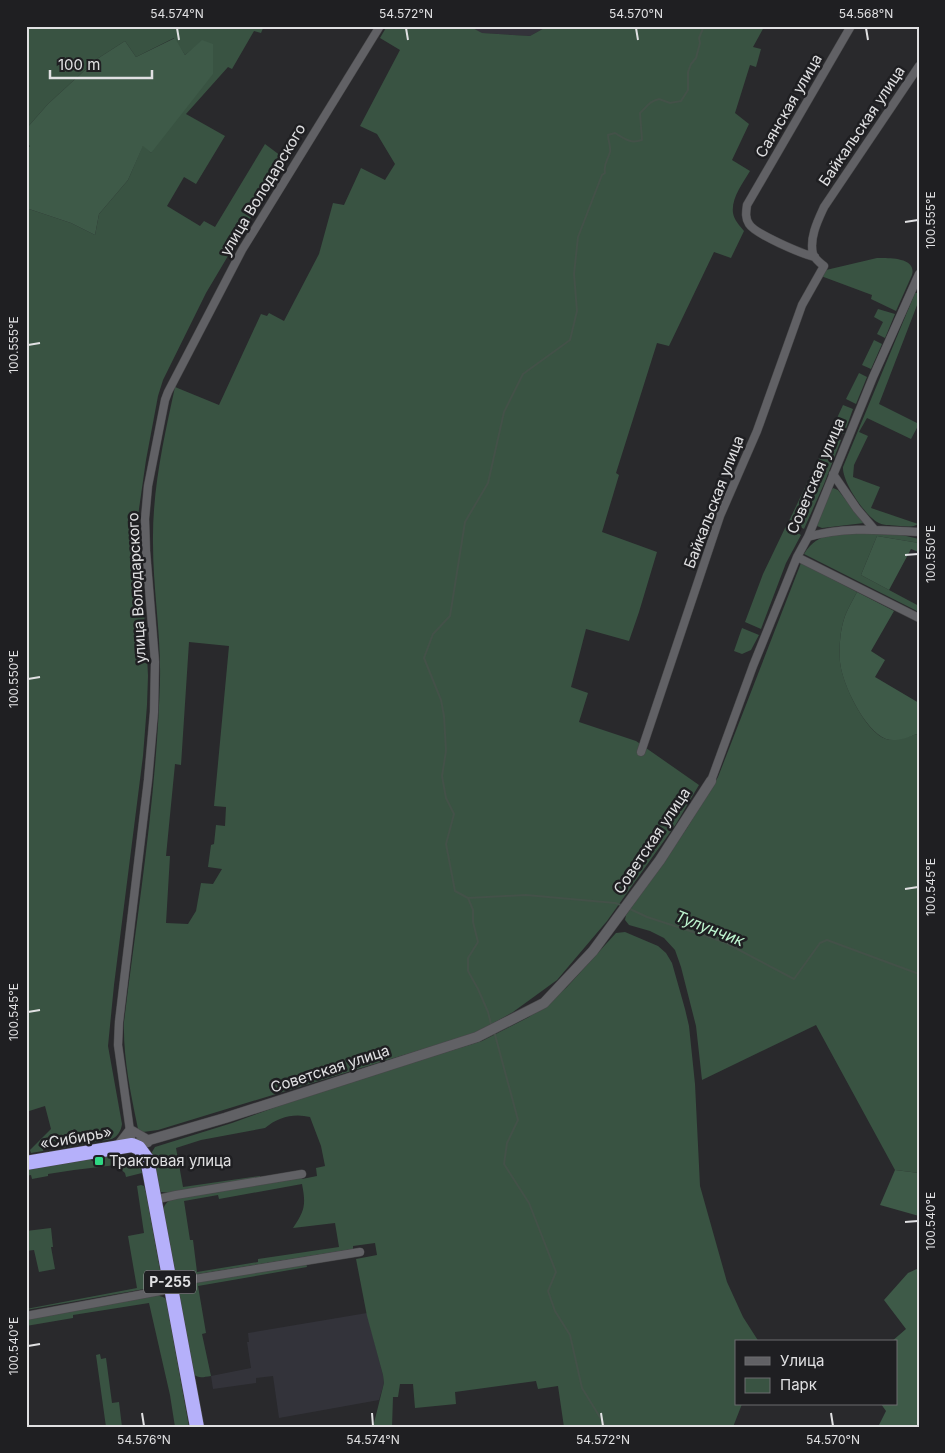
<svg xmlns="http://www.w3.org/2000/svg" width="945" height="1453" font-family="Inter,sans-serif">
  <rect width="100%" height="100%" fill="#29292c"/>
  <!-- built -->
  <path fill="#33333a" d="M469 26H548L530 36 481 33Z
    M367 1313 383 1375 384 1383 379 1400 279 1418 273 1376 256 1378V1383L213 1389 211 1376 251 1368 247 1342H249L248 1333Z"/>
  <!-- green -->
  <path fill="#395342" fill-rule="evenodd" d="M26 26H264L261 33 254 31 232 69 228 67 186 114 225 136 196 184 184 177 167 206 200 226 204 221 215 227 265 144 281 156 297 132 301 135 276 175 206 293 163 380 158 396 146 460 137 523 141 583 146 634 148 676 147 705 143 756 114 985 108 1046 122 1124C121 1131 118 1136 112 1139L61 1148 55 1141 47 1142 43 1151 31 1153 30 1150 51 1129 45 1106 26 1112V208L71 223 95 235 99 214 128 180 143 145 151 153 202 41 185 55 174 38 136 57 125 41 97 59 48 104 26 129Z
    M387 26H469L482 33 530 36 548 26H769V28L764 27 753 47 761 49 756 67 750 65 735 113 749 124 732 160 750 171C743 183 731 198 733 213 734 220 740 226 744 231L731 258 714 252 669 346 657 343 616 473 619 475 602 532 657 552 639 612 629 641 586 629 571 687 588 693 579 722 636 741 699 785 676 824 607 921 557 980 513 1012 476 1033 158 1130 143 1132 138 1129 137 1124C130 1090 123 1056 124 1022 138 908 157 794 160 679 161 634 153 589 153 544 152 490 164 438 175 387L219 405 261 314 267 316 269 313 284 321 319 254 333 203 344 205 361 168 385 180 395 164 377 134 360 126 400 50 380 38ZM189 642 229 646 214 806 226 807 225 826 216 825 214 844 211 845 208 867 222 869 213 884 201 883 196 911 188 924 166 923 170 856H166L175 764 181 765Z
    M877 258C888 258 917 257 912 275L896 311 871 299 872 295 821 276 826 270Z
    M915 293H919V300L879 404 919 424 911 439 867 418 859 432 868 436 854 465 853 477 880 487 871 508 918 524C912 528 906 526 900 526 892 525 883 526 877 522 864 514 842 481 843 467Z
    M878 309 895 314 885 338 877 334 883 322 874 317Z
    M874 340 882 344 871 369 862 365Z
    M859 373 867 377 856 404 846 399Z
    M843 405 853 409 844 434 832 429Z
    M830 435 841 440 824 484 804 529 789 521Z
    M833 488 838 490 864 523 822 528 817 526V523L831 490Z
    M786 526 801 535 786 563 761 629 745 622 763 574Z
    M865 532 902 535 919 539V543L877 536 861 575 919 606V612L804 554C819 530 839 534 865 532Z
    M801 563 857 592C853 600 848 608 845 616 840 630 839 647 840 662 842 683 865 732 886 739 894 741 909 737 916 734L919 736V1173L895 1170 816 1025 702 1080 696 1026 681 967 675 950 664 938 650 931 629 925 625 920 626 915 687 828 718 777Z
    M742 628 759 635 751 650 742 654 734 651Z
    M625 932 658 946 666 953 672 963 685 1009 689 1026 695 1084 700 1186 727 1282 743 1317 759 1342H736V1404H742L733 1427H564L558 1386 538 1389 536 1381 455 1392 456 1404 415 1408 413 1384H400L398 1397H393L392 1427H373L384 1383 383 1375 367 1316 356 1259 377 1255 375 1243 353 1246V1249L186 1276 178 1273 175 1270 163 1210C165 1203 168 1201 174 1198L301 1177 302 1179 317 1176 316 1168 325 1166 321 1146 310 1117C294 1113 278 1117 265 1128L201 1140 176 1148 183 1187 260 1176V1177L171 1193 161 1192 157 1186 152 1152 155 1147 232 1123 303 1097 385 1071 482 1041 529 1017 566 988 616 933ZM302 1184C306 1205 305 1210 293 1228L335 1223 339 1247 258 1259V1262L197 1272 193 1240H190L184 1201 218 1195 219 1199Z
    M119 1154C130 1156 140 1161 142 1173L126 1177 125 1173 116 1165 74 1170 48 1174V1176L32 1179 31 1175 26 1176V1170L89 1159 94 1162 99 1161V1163H102L105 1156Z
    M141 1185 144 1186 146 1193 162 1281 161 1284 150 1288 26 1310V1309L137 1288 128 1236 144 1233 137 1186Z
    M51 1228 53 1247H51L55 1269 39 1272 34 1250 26 1251V1231Z
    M306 1263 307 1267 198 1286 206 1333 202 1334 211 1376C203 1377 199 1379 193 1374L178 1291 181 1285Z
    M156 1295 163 1297 166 1299 189 1427H175L170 1395 149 1303 73 1315V1318L26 1326V1318Z
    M100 1354 101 1359 106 1358 112 1403 119 1402 122 1427H106L96 1355Z"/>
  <!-- forest -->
  <path fill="#3e5a48" d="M175 38 185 55 202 40 213 44V74L151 153 143 146 128 180 99 214 95 235 71 223 26 208V150L30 146 26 143V129L48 104 97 59 125 41 136 57Z
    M877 536 919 543V552L911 549 889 590 861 575Z
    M857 592 894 611 871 651 885 660 875 677 919 703V736L916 734C908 738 895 742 886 739 865 731 842 684 840 662 839 647 840 630 845 616 848 608 853 600 857 592Z
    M895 1170 919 1173V1216L880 1205Z
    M919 1268V1427H878L886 1411 881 1404H896V1342H891L906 1329 884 1300 908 1273Z"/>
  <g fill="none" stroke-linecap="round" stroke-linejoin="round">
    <!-- stream -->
    <path stroke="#435148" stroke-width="2" d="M468 898 526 895 615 903 621 905
      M628 908 647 917 724 942 794 979 820 943 827 940 919 974
      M491 1024 488 1012 478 989 468 971V958L478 942 473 922V910L468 898 455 891 446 844 454 814 446 798 442 776 446 751 444 716 441 700 424 658 433 634 450 616 465 522 488 483 504 412 523 374 570 340 577 311 574 274 578 237 595 193 602 175 605 173C603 164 608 160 610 152 611 147 608 140 608 135L615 133C625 139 630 144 642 140L640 113C648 106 648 102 659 99L670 103 681 101 688 90V72L691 64 696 58 700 43 699 38 704 26
      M494 1031 518 1120 507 1143 504 1164 529 1203 556 1272 548 1291 555 1311 570 1335 582 1388 606 1427"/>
    <!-- street casing -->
    <g stroke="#48484a" stroke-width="9">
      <path id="street" d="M815 257C802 254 755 234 749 224 745 218 746 212 747 205L851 26
        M833 474 857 509 874 529
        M808 537C844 526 882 530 919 532
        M797 557 919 618
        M641 752 720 516 757 431 802 305 824 266C820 263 815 259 813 254 809 238 818 220 824 207L919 66
        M711 781 753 666 797 557 808 537 873 377 919 274
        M132 1145 118 1045 119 1022 148 780 154 712 155 662 146 551 145 519 148 486 165 400 168 392 242 250 380 26
        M117 1146 130 1129 149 1140 148 1143
        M154 1200 176 1195 302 1174
        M170 1283 360 1252
        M26 1316 171 1289"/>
    </g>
    <!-- secondary casing -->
    <g stroke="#48484a" stroke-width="11">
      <path id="secondary" d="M132 1145 225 1118 477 1037 544 1003 593 951 660 860 711 781"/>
    </g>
    <!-- highway casing -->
    <g stroke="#48484a" stroke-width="15">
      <path id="highway" d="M26 1163 132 1145 139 1148 147 1159 197 1427"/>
    </g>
    <!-- street -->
    <use href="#street" stroke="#616165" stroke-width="8"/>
    <!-- secondary -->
    <use href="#secondary" stroke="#616165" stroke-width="10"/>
    <!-- highway -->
    <use href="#highway" stroke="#b5b0fa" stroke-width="14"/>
  </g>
  <!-- ticks -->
  <path fill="none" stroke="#e0e0e2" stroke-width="2" d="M177 28 179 40M406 28 408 40M636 28 638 40M866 28 868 40M905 222 918 220M28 345 40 343M905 555 918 554M28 679 40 677M905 889 918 887M28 1012 40 1010M905 1222 918 1221M28 1346 40 1344M142 1413 144 1426M372 1413 373 1426M601 1413 603 1426M831 1413 833 1426"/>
  <!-- markers -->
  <rect fill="#2fd883" stroke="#1f1f22" stroke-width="2" x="94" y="1156" width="10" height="10" rx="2.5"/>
  <g text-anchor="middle" stroke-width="5" stroke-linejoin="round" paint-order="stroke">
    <!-- shield labels -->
    <rect fill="#1f1f22" stroke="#a6a6a8" stroke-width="1" x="144" y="1270.5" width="52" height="23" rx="4"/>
    <g font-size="14" font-weight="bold" fill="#e0e0e2">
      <text x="170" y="1287">Р-255</text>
    </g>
    <!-- street labels -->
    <g font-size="15" fill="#e0e0e2" stroke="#1f1f22">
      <text transform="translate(789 106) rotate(-60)" y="5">Саянская улица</text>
      <text transform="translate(862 126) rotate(-56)" y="5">Байкальская улица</text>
      <text transform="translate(263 190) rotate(-59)" y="5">улица Володарского</text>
      <text transform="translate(816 476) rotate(-67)" y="5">Советская улица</text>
      <text transform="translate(714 502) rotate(-69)" y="5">Байкальская улица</text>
      <text transform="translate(137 588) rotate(-93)" y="5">улица Володарского</text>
      <text transform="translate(652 841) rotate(-56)" y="5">Советская улица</text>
      <text transform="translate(330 1069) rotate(-18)" y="5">Советская улица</text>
      <text transform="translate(76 1138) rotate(-10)" y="5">«Сибирь»</text>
    </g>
    <!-- poi labels -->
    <g font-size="15" fill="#e0e0e2" stroke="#1f1f22" text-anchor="start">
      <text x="109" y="1166">Трактовая улица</text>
    </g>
    <!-- water labels -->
    <g font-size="16" font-style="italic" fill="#bdf4cf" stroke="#1f1f22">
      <text transform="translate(710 928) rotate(21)" y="6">Тулунчик</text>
    </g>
  </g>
  <!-- border -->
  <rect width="945" height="1453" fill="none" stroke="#1f1f22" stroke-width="55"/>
  <!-- legend -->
  <rect x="735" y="1340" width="162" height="65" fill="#1f1f22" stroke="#6c6c6f"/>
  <rect x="745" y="1357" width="25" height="8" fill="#616165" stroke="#6c6c6f"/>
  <text x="780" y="1366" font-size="15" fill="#e0e0e2">Улица</text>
  <rect x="745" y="1378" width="25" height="15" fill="#395342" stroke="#6c6c6f"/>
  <text x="780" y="1390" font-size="15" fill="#e0e0e2">Парк</text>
  <!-- scale -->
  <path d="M50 70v8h102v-8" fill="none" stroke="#e0e0e2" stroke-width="2.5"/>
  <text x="58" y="70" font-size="15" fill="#e0e0e2" stroke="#1f1f22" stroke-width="4" paint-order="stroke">100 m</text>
  <rect x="28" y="28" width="890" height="1398" fill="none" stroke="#e0e0e2" stroke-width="2"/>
  <g font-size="12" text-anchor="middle" fill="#e0e0e2">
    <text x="177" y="18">54.574°N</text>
    <text x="406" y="18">54.572°N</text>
    <text x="636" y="18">54.570°N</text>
    <text x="866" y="18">54.568°N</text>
    <text transform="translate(931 220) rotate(-90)" y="4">100.555°E</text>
    <text transform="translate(14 345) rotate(-90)" y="4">100.555°E</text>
    <text transform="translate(931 554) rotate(-90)" y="4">100.550°E</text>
    <text transform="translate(14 679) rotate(-90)" y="4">100.550°E</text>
    <text transform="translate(931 887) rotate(-90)" y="4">100.545°E</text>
    <text transform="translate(14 1012) rotate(-90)" y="4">100.545°E</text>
    <text transform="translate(931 1221) rotate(-90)" y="4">100.540°E</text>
    <text transform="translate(14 1346) rotate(-90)" y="4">100.540°E</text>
    <text x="144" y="1444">54.576°N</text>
    <text x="373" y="1444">54.574°N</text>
    <text x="603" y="1444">54.572°N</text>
    <text x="833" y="1444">54.570°N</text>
  </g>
</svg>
